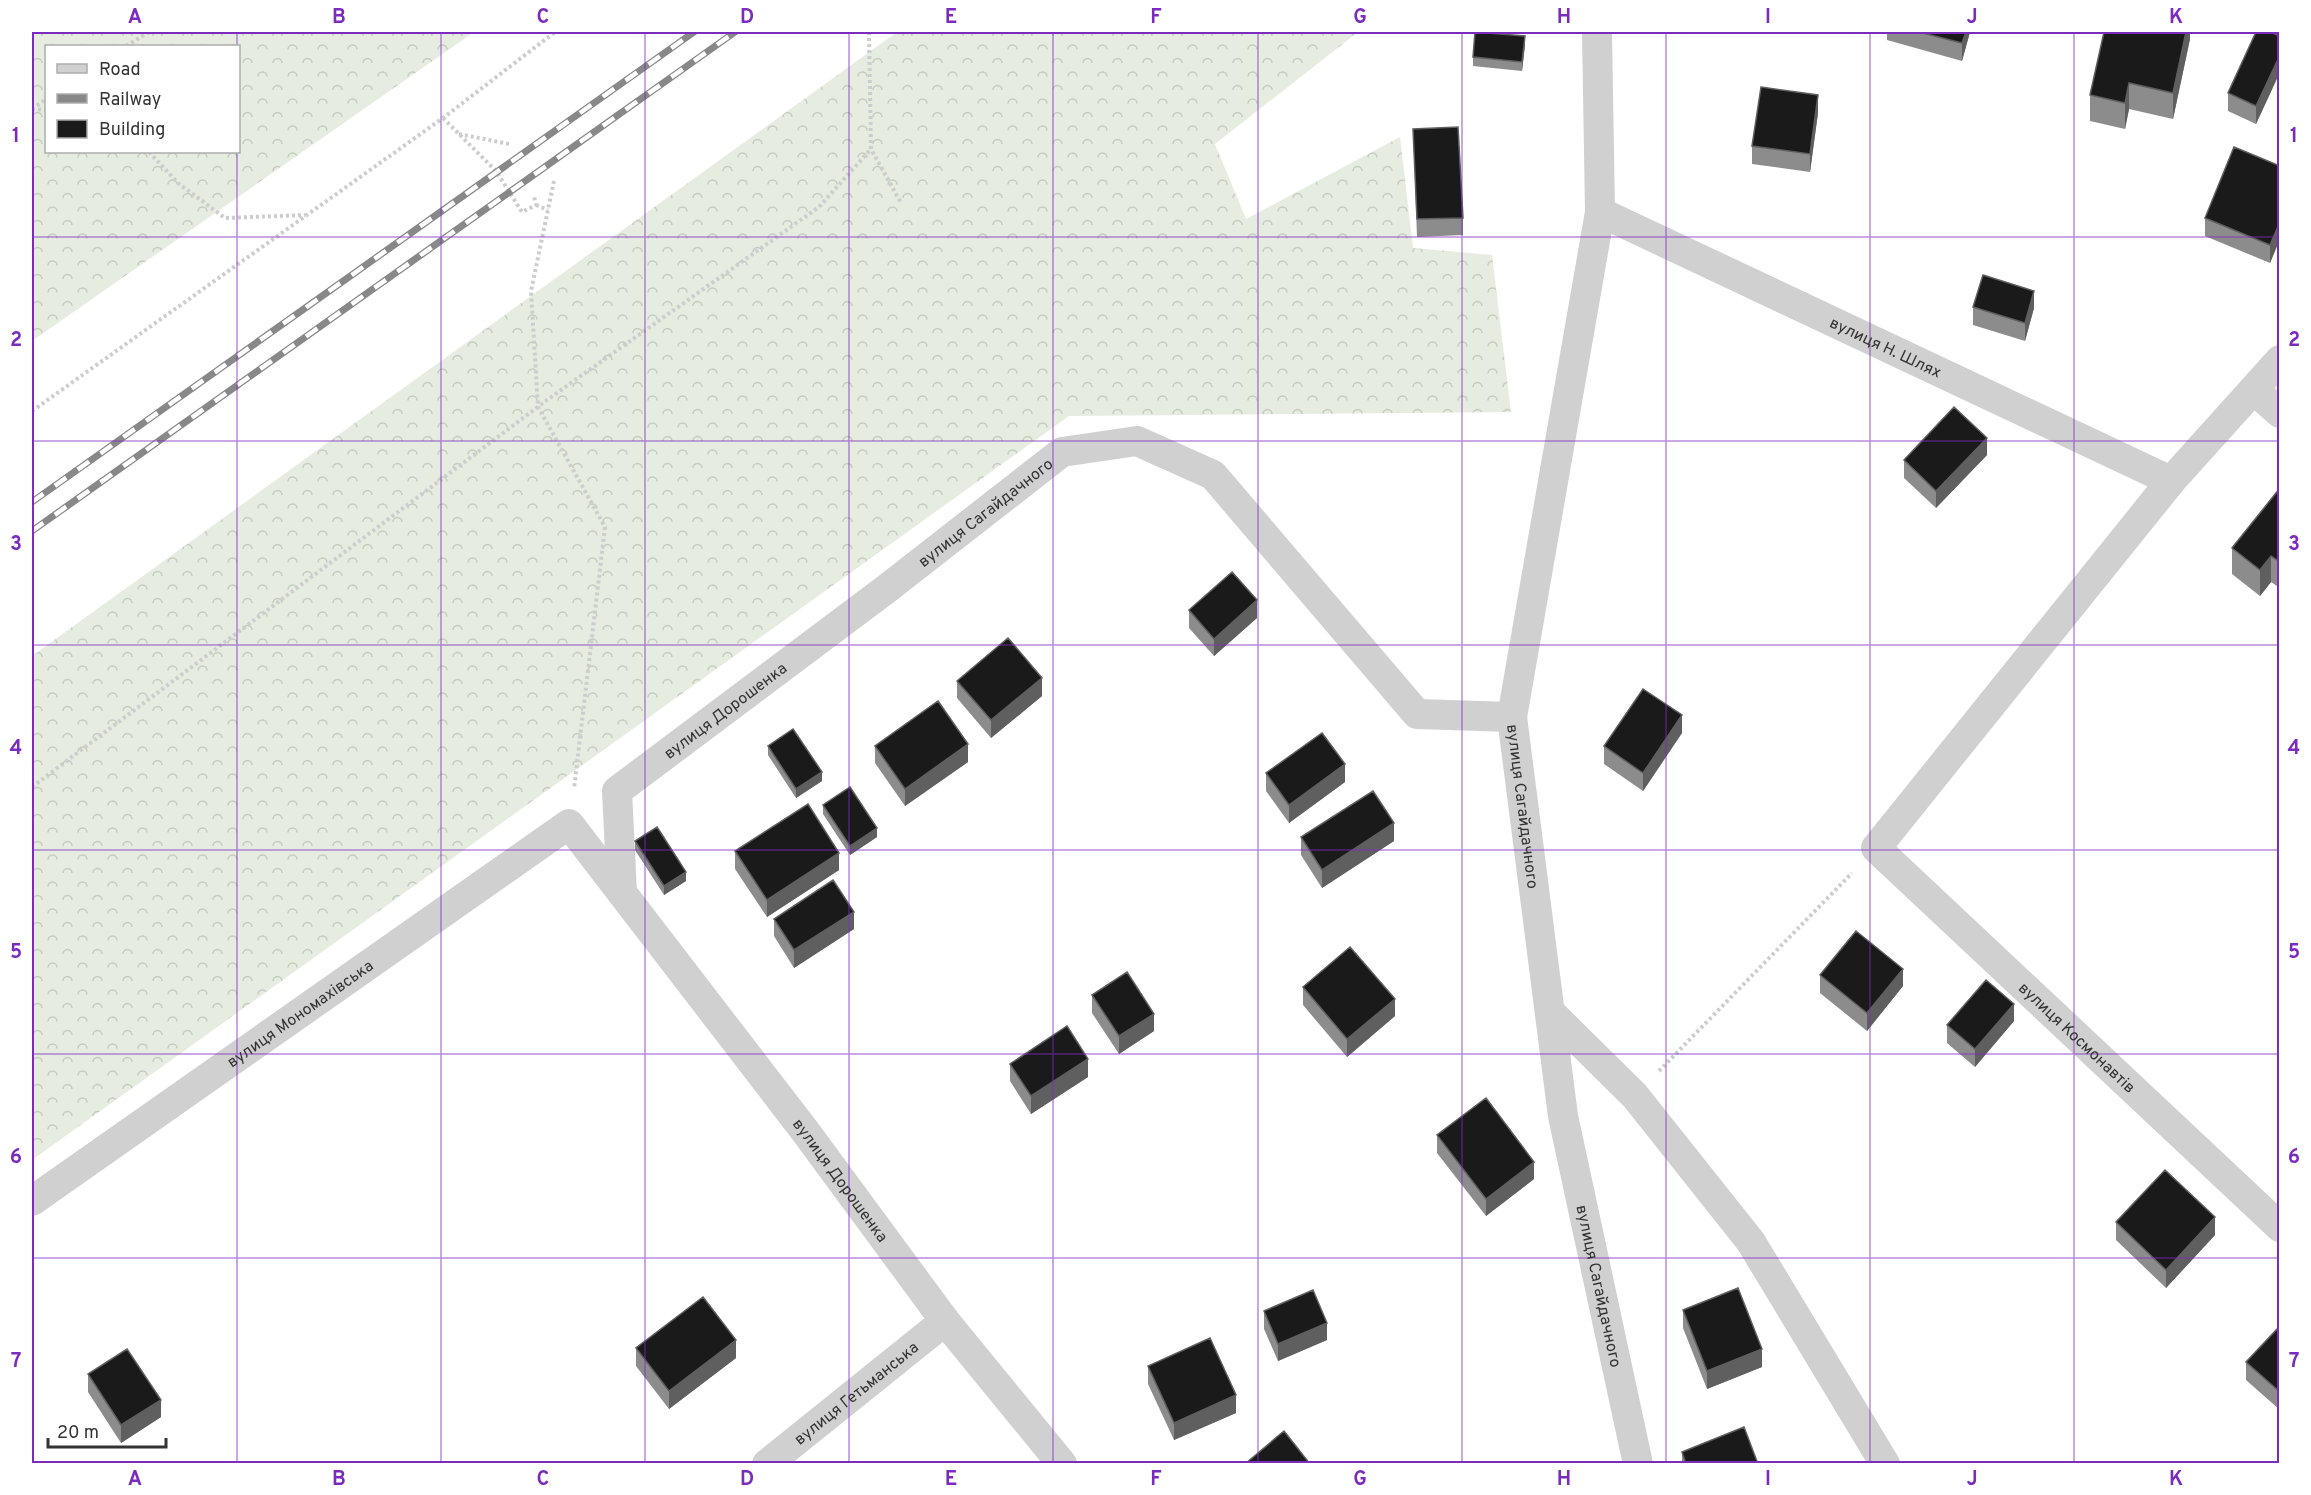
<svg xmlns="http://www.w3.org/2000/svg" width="2311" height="1495" font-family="Overpass,sans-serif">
  <defs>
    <pattern id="forest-crowns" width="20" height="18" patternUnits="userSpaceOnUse" patternTransform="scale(1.5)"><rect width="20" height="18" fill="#e6ecdf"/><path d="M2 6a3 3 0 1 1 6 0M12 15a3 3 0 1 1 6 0" fill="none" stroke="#c6cbc0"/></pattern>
  </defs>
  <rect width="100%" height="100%" fill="#fff"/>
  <!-- forest -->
  <path fill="url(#forest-crowns)" fill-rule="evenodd" d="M32 32H474L32 341ZM46 46H238V152H46Z
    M897 32H1358L1215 144 1246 219 1400 137 1413 248 1492 255 1511 412 1069 416 32 1160V656Z"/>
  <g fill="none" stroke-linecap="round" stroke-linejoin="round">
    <!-- path -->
    <path stroke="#cdcdcd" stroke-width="4" stroke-dasharray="3 3" stroke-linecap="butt" d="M869 32 871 149 901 203
      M126 46 149 32
      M32 109 46 99
      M32 109 46 110
      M443 118 496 171 522 212 536 205 534 196
      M459 134 509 144
      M149 152 178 183 225 218 305 215
      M554 181 531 291 538 407 605 527 574 789
      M536 205 548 210
      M32 411 443 118 555 32
      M32 787 547 400 819 207 871 149
      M1659 1071 1852 873"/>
    <!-- street -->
    <g stroke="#d0d0d0" stroke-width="30">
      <path id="s1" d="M1600 212 2171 481"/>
      <path id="s2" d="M2280 360 2171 481 1876 848 2280 1227"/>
      <path d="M2254 390 2280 413"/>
      <path d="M1512 717 1600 212 1597 32"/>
      <path id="s3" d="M622 893 617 791 885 590 1062 452 1137 441 1213 475 1417 714 1512 717 1563 1116 1638 1464"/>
      <path d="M1550 1012 1635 1096 1751 1242 1885 1464"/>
      <path id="s4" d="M32 1201 569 824 805 1131 945 1321 1062 1464"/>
      <path id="s5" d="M767 1464 945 1321"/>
    </g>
    <!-- rail casing -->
    <g stroke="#888" stroke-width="7">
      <path id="rail" d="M32 502 694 32
        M32 531 735 32"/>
    </g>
    <!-- rail -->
    <use href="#rail" stroke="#fff" stroke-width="4.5" stroke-dasharray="14" stroke-linecap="butt"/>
  </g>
  <!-- wall -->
  <path fill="#8c8c8c" d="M1887 32H1970L1962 61 1887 40Z
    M2190 32V39L2173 119 2129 109 2125 129 2090 121V95Z
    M2280 36V72L2256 124 2228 111V93Z
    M1525 45 1522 71 1473 66V57Z
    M1818 113 1810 172 1752 164V146Z
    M1413 129 1463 218V235L1417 237Z
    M2280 166V239L2270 263 2205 236V218Z
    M1973 307 2034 308 2025 341 1973 325Z
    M1987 455 1936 508 1904 478V460Z
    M2280 488V588L2271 582 2260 596 2232 574V548Z
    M1189 610 1257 618 1214 656 1189 628Z
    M957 681 1042 696 991 738 957 698Z
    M1682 733 1643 791 1604 764V746Z
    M768 746 822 781 796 798 768 755Z
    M875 746 968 762 905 806 875 763Z
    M1266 773 1345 782 1289 823 1266 791Z
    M823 805 877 837 850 855 823 814Z
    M1301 837 1394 841 1322 888 1301 855Z
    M635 841 686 881 664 895 635 850Z
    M735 851 839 870 767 917 735 869Z
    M774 919 854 929 794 968 774 936Z
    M1820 975 1903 986 1867 1031 1820 993Z
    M1303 987 1395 1016 1347 1057 1303 1005Z
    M1092 995 1154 1031 1119 1054 1092 1013Z
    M2014 1021 1975 1067 1947 1043V1025Z
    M1010 1064 1088 1077 1031 1114 1010 1081Z
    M1437 1135 1534 1179 1486 1216 1437 1153Z
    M2116 1222 2215 1235 2166 1288 2116 1240Z
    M1683 1310 1762 1367 1707 1389 1683 1328Z
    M1264 1311 1327 1340 1278 1361 1264 1329Z
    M2280 1326V1410L2246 1380V1362Z
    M636 1348 736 1358 669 1409 636 1366Z
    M1148 1366 1236 1413 1174 1440 1148 1384Z
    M88 1374 161 1417 121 1443 88 1392Z
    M1682 1452 1758 1464H1682Z"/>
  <!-- shaded-wall -->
  <path fill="#5f5f5f" d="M1966 32H1970L1962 61V43Z
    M2186 32H2190V39L2173 119V93Z
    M1525 36V45L1522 71V62Z
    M2280 55V72L2256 124V106Z
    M2129 83V109L2125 129V103Z
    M1818 95V113L1810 172V154Z
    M2280 222V239L2270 263V245Z
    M2034 291V308L2025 341V323Z
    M1987 438V455L1936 508V491Z
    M2271 556V582L2260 596V570Z
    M1257 600V618L1214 656V639Z
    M1042 678V696L991 738V720Z
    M1682 715V733L1643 791V773Z
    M968 744V762L905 806V789Z
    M1345 764V782L1289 823V805Z
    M822 772V781L796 798V789Z
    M1394 823V841L1322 888V870Z
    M877 828V837L850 855V846Z
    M839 853V870L767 917V900Z
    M686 872V881L664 895V886Z
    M854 912V929L794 968V950Z
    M1903 969V986L1867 1031V1013Z
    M1395 999V1016L1347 1057V1039Z
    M2014 1004V1021L1975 1067V1049Z
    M1154 1014V1031L1119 1054V1036Z
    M1088 1059V1077L1031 1114V1096Z
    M1534 1162V1179L1486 1216V1199Z
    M2215 1217V1235L2166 1288V1270Z
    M1327 1323V1340L1278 1361V1344Z
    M736 1340V1358L669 1409V1391Z
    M1762 1349V1367L1707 1389V1371Z
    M1236 1395V1413L1174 1440V1423Z
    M161 1400V1417L121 1443V1425Z"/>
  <!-- building -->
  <path fill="#1a1a1a" stroke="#5f5f5f" stroke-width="1.5" d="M1475 32 1525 36 1522 62 1473 57Z
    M1919 32H1966L1962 43Z
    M2104 32H2186L2173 93 2129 83 2125 103 2090 95Z
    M2256 32H2270L2280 36V55L2256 106 2228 93Z
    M1761 87 1818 95 1810 154 1752 146Z
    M1458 127 1463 218 1417 219 1413 129Z
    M2234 147 2280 166V222L2270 245 2205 218Z
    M1983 275 2034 291 2025 323 1973 307Z
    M1954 407 1987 438 1936 491 1904 460Z
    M2280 488V562L2271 556 2260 570 2232 548Z
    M1232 572 1257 600 1214 639 1189 610Z
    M1008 638 1042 678 991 720 957 681Z
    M1643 689 1682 715 1643 773 1604 746Z
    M938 701 968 744 905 789 875 746Z
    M793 729 822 772 796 789 768 746Z
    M1322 733 1345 764 1289 805 1266 773Z
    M850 787 877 828 850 846 823 805Z
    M1373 791 1394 823 1322 870 1301 837Z
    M808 804 839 853 767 900 735 851Z
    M657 827 686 872 664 886 635 841Z
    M833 880 854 912 794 950 774 919Z
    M1856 931 1903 969 1867 1013 1820 975Z
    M1350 947 1395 999 1347 1039 1303 987Z
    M1127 972 1154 1014 1119 1036 1092 995Z
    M1986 980 2014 1004 1975 1049 1947 1025Z
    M1067 1026 1088 1059 1031 1096 1010 1064Z
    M1486 1098 1534 1162 1486 1199 1437 1135Z
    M2165 1170 2215 1217 2166 1270 2116 1222Z
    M1738 1288 1762 1349 1707 1371 1683 1310Z
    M1313 1290 1327 1323 1278 1344 1264 1311Z
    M703 1297 736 1340 669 1391 636 1348Z
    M2280 1326V1392L2246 1362Z
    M1210 1338 1236 1395 1174 1423 1148 1366Z
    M127 1349 161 1400 121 1425 88 1374Z
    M1744 1427 1758 1464H1686L1682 1452Z
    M1284 1431 1310 1464H1245Z"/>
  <!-- grid -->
  <path fill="none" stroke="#7b2cbf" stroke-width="1.5" stroke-opacity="0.55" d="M237 32V46M441 32V1464M645 32V1464M849 32V1464M1053 32V1464M1258 32V1464M1462 32V1464M1666 32V1464M1870 32V1464M2074 32V1464M237 152V1464M32 237H2280M32 441H2280M32 645H2280M32 850H2280M32 1054H2280M32 1258H2280"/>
  <g text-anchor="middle" stroke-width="6" stroke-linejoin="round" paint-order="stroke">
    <!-- street labels -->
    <g font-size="16" fill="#333" stroke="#fff">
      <text dy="6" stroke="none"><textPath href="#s1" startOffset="316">вулиця Н. Шлях</textPath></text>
      <text dy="6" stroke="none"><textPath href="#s3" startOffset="564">вулиця Сагайдачного</textPath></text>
      <text dy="6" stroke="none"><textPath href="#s3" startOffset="237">вулиця Дорошенка</textPath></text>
      <text dy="6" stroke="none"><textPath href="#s3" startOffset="1320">вулиця Сагайдачного</textPath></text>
      <text dy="6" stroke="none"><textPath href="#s4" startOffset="327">вулиця Мономахівська</textPath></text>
      <text dy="6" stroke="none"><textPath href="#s2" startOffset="910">вулиця Космонавтів</textPath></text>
      <text dy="6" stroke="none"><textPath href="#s4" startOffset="1104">вулиця Дорошенка</textPath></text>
      <text dy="6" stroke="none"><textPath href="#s3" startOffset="1806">вулиця Сагайдачного</textPath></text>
      <text dy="6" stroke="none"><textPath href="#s5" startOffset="114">вулиця Гетьманська</textPath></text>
    </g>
  </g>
  <!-- border -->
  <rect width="2311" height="1495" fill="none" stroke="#ffffff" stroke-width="66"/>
  <!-- legend -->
  <rect x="45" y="45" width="195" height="108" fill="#ffffff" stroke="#adadad" stroke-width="1.5"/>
  <rect x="57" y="64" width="30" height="9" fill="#d0d0d0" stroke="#adadad" stroke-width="1.5"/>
  <text x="99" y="75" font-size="18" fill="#333333">Road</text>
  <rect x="57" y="94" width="30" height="9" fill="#888888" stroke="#adadad" stroke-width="1.5"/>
  <text x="99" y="105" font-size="18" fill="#333333">Railway</text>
  <rect x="57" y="120" width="30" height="18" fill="#1a1a1a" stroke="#adadad" stroke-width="1.5"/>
  <text x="99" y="135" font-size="18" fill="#333333">Building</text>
  <!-- scale -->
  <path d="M48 1438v9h118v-9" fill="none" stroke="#333333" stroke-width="3"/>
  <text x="57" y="1438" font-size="18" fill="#333333" stroke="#ffffff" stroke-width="4.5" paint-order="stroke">20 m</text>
  <rect x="33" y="33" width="2245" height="1429" fill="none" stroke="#7b2cbf" stroke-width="2"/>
  <g font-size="20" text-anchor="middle" font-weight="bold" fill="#7b2cbf">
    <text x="135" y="23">A</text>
    <text x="339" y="23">B</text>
    <text x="543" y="23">C</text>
    <text x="747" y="23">D</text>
    <text x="951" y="23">E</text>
    <text x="1156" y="23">F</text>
    <text x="1360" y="23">G</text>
    <text x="1564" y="23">H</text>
    <text x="1768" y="23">I</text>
    <text x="1972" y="23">J</text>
    <text x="2176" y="23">K</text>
    <text x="16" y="142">1</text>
    <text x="2294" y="142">1</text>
    <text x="16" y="346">2</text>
    <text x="2294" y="346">2</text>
    <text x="16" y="550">3</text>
    <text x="2294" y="550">3</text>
    <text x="16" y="754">4</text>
    <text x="2294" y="754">4</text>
    <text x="16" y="958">5</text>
    <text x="2294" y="958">5</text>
    <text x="16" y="1163">6</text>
    <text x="2294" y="1163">6</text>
    <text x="16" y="1367">7</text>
    <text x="2294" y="1367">7</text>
    <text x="135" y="1485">A</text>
    <text x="339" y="1485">B</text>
    <text x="543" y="1485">C</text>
    <text x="747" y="1485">D</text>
    <text x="951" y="1485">E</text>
    <text x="1156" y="1485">F</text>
    <text x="1360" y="1485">G</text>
    <text x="1564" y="1485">H</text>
    <text x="1768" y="1485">I</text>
    <text x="1972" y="1485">J</text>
    <text x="2176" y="1485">K</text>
  </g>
</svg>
